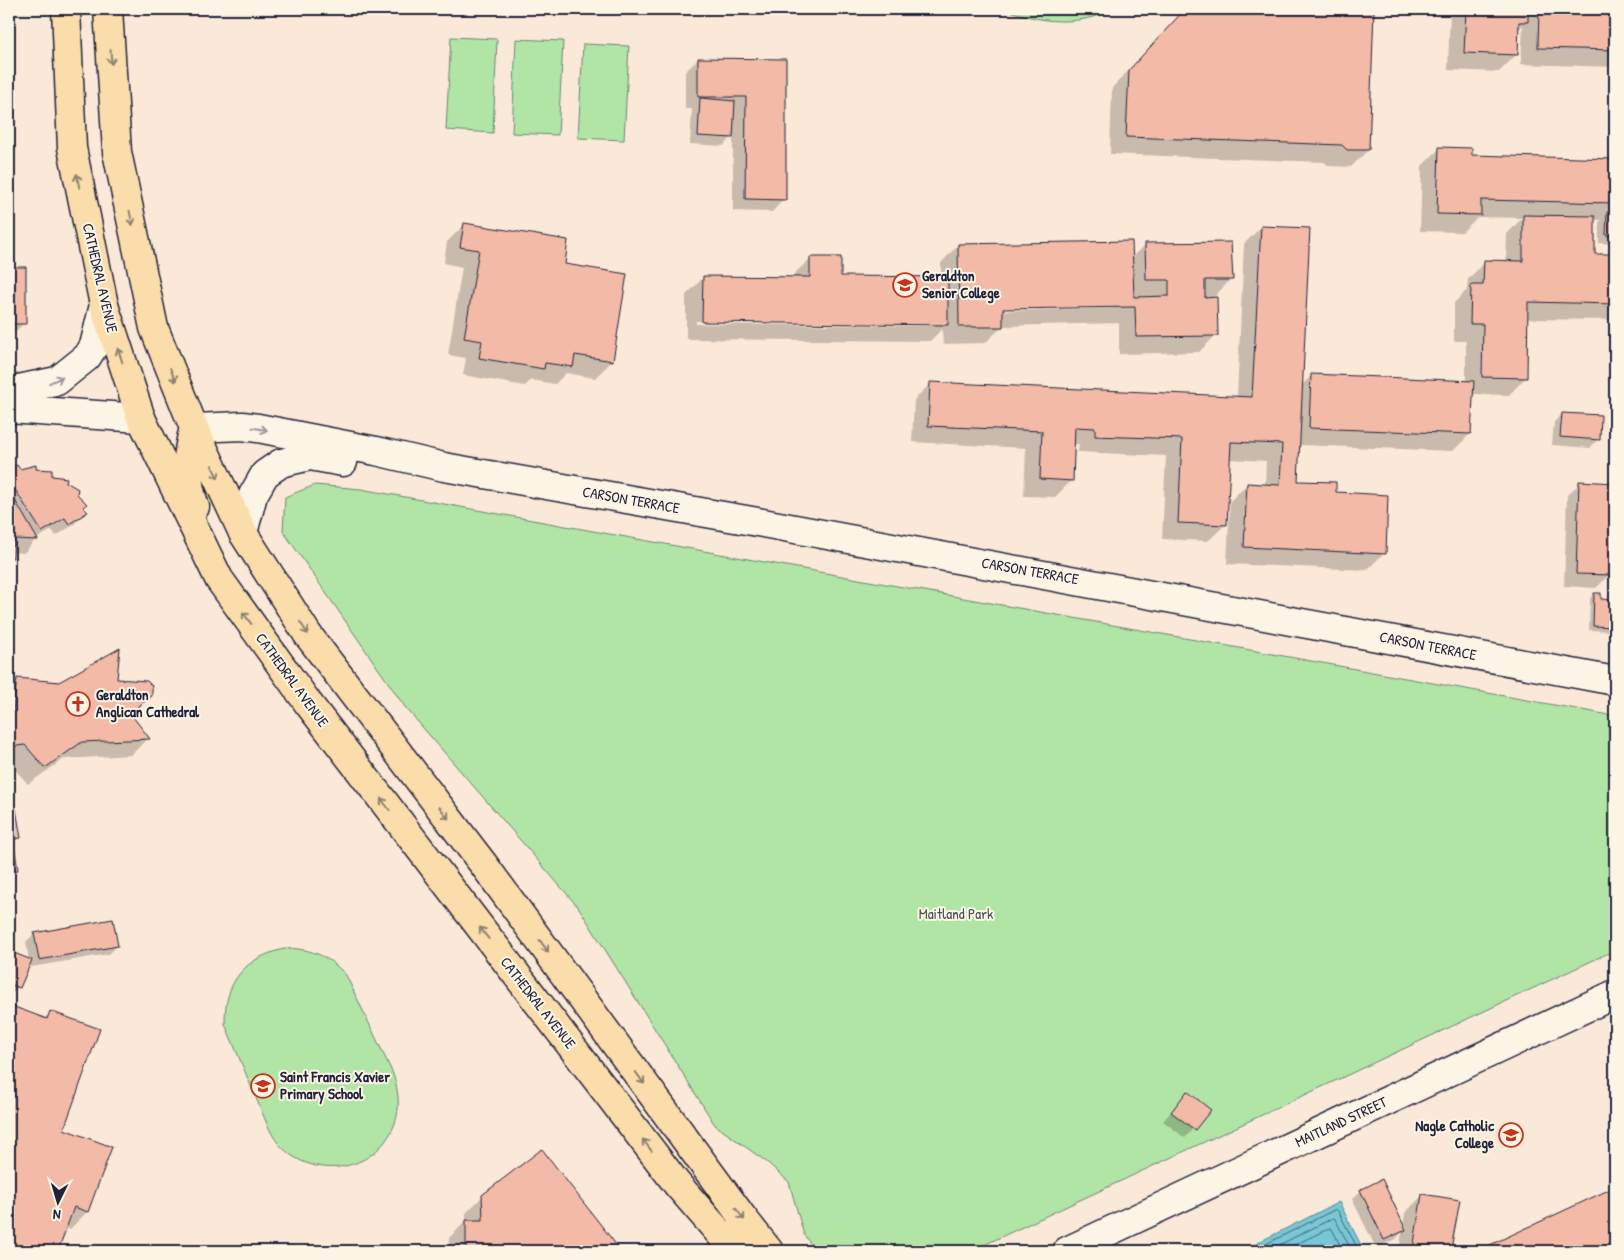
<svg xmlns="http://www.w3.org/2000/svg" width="1624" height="1260" font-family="'Patrick Hand',sans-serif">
  <rect width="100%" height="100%" fill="#fae9d9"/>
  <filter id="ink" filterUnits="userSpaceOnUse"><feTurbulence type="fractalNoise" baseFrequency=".02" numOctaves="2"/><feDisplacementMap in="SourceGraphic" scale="10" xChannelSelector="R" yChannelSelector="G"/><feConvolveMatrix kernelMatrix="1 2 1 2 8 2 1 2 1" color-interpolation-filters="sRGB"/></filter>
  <g filter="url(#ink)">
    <!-- green -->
    <path fill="#b1e5a6" stroke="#6a8470" d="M1005 9H1114C1078 27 1041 23 1005 9Z
      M451 37 497 39 493 133 446 130Z
      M516 39 563 41 558 135 512 133Z
      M583 44 629 46 624 140 578 138Z
      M315 485 361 489 1615 716V950L971 1251H816L804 1235 789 1182 768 1163 715 1125 579 908 405 707 283 531 285 497Z
      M289 948C314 950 328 956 346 975L393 1074C398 1090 401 1106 395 1123 379 1168 323 1181 287 1152 278 1145 272 1135 267 1124L225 1024C224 980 246 956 289 948Z"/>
    <!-- water -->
    <path fill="#78c7d5" stroke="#568597" d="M1339 1202 1364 1251H1261L1257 1243Z"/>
    <!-- shadow -->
    <path fill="#0003" fill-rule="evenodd" d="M1186 9H1373L1368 150 1351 167 1329 166 1324 162 1110 154 1112 88Z
      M1450 9H1615V67L1521 64 1523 25 1517 31 1516 55 1499 72 1448 70Z
      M698 59 785 60 784 199 772 212 733 211V136L723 146 690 144 692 109H685V72Z
      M1439 149 1471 157 1615 160V244L1599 243V222L1602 220H1594V255L1615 256V320L1527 319 1526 377 1509 395 1472 394 1470 434 1453 451 1299 445 1297 482 1334 494 1384 553 1367 570 1227 564 1230 501 1247 484 1265 485 1266 461 1229 459 1226 524 1208 541 1162 539 1166 456 1078 452 1079 444H1073L1072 480 1055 497 1024 496 1026 448 912 442 914 400 931 383 1237 397 1244 244 1261 227 1301 386 1311 376 1466 382V341H1454V303L1467 290 1468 279 1485 262H1506L1507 234 1522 218 1478 217 1462 232 1420 231 1422 166Z
      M464 225 563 265 612 361 595 378 566 373 555 384 531 380 525 386 463 375 466 358 448 355 462 267 444 263 447 242Z
      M958 245 1132 258 1145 245 1231 279 1212 299 1216 335 1199 352 1119 354V323L1003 326 985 343 943 344 942 329 930 341 686 339V295L703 278H793V275L811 258 839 277 941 278V263ZM1117 306V308L997 311V308ZM696 321 932 323V326L696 324Z
      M9 268H25L24 323 11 336H9Z
      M1562 414 1598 439 1590 448 1552 445 1554 422Z
      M17 467 19 471 34 470 65 483 76 495 86 512 73 525 56 536 52 530 36 539 24 553 12 552V558L9 561V472Z
      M1580 483 1615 484V533L1611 538 1609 575 1596 588 1564 586 1567 495Z
      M1594 594 1600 600 1615 601V627L1612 631 1589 630 1590 598Z
      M17 680 59 683 116 680 151 696 130 715 148 738 131 755 64 759 28 784 9 763V688Z
      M15 810 19 837 13 844 17 870 9 878V811Z
      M34 934 117 946 109 954 31 967 30 962 18 988 9 997V952L29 961 26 942Z
      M9 1006 44 1019 51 1012 62 1130 87 1212 70 1229 66 1227 57 1251H9Z
      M1187 1093 1209 1110 1185 1138 1163 1121Z
      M542 1151 619 1251H449V1238L466 1221V1213L483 1196Z
      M1615 1188V1251H1480Z
      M1361 1191 1403 1227 1405 1213 1422 1196 1451 1251H1399L1402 1232 1396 1239 1376 1248 1352 1199Z"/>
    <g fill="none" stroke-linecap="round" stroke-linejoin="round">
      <!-- shore -->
      <path stroke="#446479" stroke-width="1" d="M1265 1251 1266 1244 1336 1209 1338 1211 1359 1251
        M1271 1251 1273 1248 1333 1218 1335 1219 1352 1251
        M1282 1251 1330 1228 1332 1229 1343 1251"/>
    </g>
    <!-- building -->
    <path fill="#f2baa7" stroke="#22223b" d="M1185 9H1374L1369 150H1347L1342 145 1126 137 1129 70Z
      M1466 9H1528V22H1519L1518 55 1464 53Z
      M1539 9H1615V50L1538 48Z
      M698 58 786 59V200L745 199 746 97H698Z
      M700 98 735 101 733 138 698 136Z
      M1439 147 1472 148V155L1615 159V203L1481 200V215L1437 214Z
      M1607 212 1615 213V236L1606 235Z
      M1523 215 1595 216V254H1615V304L1528 302 1527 378 1482 377 1483 324H1470L1471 285H1483L1484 260 1523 261Z
      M464 223 568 240 565 264 627 274 613 361 575 355 573 367 545 363 544 369 479 358 482 341 464 338 479 250 460 247Z
      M1261 226 1310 228 1298 481 1336 482V492L1388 495 1386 554 1244 547 1247 483 1280 485 1282 444 1231 442 1227 525 1178 523 1182 439 1095 436V428L1075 427 1073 481 1040 479 1042 431 928 426 930 382 1252 397Z
      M1132 241 1134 297 1169 296V280H1146L1145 243 1231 242 1233 280H1205V298L1217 297 1218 336 1136 337 1135 307 1003 309V327H959L958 244Z
      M810 257H841V276L948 277V325L702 322 703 276 810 277Z
      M9 267H26V324H9Z
      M1311 374 1474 381 1471 434 1309 428Z
      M1562 413 1601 415 1600 440 1560 437Z
      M17 465 20 469 36 465V469L52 470V476L67 478 66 482 78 489 77 494 87 504 83 507 88 512 69 524 65 518 42 532 9 480V471Z
      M1579 481 1615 483V525H1613L1611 575 1576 574Z
      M9 490 38 540 14 539 13 558H9Z
      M1594 593H1601V599L1615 600V627L1593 626Z
      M120 648 117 679 147 681 152 686V696L130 713 150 739 82 742 45 768 25 745 9 747V714L13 711 17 678 59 682Z
      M16 809 21 838 13 839 18 870 9 872V810Z
      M113 919 118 946 39 960 34 933Z
      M9 951 32 960 20 988 9 984Z
      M9 1005 47 1019 50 1011 100 1029 64 1129 112 1147 88 1212 74 1207 58 1251H9Z
      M1187 1091 1211 1110 1195 1130 1171 1112Z
      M542 1149 621 1251H466V1220H483L482 1195Z
      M1382 1179 1406 1230 1384 1240 1360 1190Z
      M1615 1187V1251H1477Z
      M1422 1194 1460 1200 1451 1249 1452 1251H1409L1413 1249Z"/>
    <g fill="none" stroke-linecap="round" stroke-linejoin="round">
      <!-- secondary casing -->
      <g stroke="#22223b" stroke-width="31">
        <path id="secondary" d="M9 391 57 381 87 357 94 346 104 305
          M9 409 141 418
          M194 428 242 426 258 428 376 451 444 467 752 521 1615 681
          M243 533 253 495 265 474 281 463 310 456 343 462
          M1067 1251 1615 994"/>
      </g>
      <!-- primary casing -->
      <g stroke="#22223b" stroke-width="31">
        <path id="primary" d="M66 9 72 148 104 305 141 418 219 579 308 703 467 910 677 1184 735 1251
          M108 9 117 152 154 328 194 428 243 533 308 635 484 865 743 1218 769 1251
          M194 428C186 455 185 479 195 507"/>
      </g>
      <!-- secondary -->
      <use href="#secondary" stroke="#fcf5e5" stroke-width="28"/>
      <!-- primary -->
      <use href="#primary" stroke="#faddab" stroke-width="28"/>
    </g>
    <!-- one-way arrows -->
    <defs><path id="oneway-shaft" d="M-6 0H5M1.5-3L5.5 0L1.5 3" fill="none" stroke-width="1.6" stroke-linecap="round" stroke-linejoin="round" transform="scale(1.25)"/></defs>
    <g stroke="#8e8073">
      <use href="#oneway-shaft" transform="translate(111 57) rotate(87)"/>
      <use href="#oneway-shaft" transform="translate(78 181) rotate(-101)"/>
      <use href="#oneway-shaft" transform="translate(131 218) rotate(78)"/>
      <use href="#oneway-shaft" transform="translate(120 355) rotate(-108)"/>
      <use href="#oneway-shaft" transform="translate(173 375) rotate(68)"/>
      <use href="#oneway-shaft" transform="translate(215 472) rotate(65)"/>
      <use href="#oneway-shaft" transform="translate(247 618) rotate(-126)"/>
      <use href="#oneway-shaft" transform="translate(304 628) rotate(57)"/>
      <use href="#oneway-shaft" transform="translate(385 804) rotate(-127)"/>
      <use href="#oneway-shaft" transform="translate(444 813) rotate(52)"/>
      <use href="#oneway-shaft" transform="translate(484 933) rotate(-128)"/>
      <use href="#oneway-shaft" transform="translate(544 946) rotate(54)"/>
      <use href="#oneway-shaft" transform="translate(640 1078) rotate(54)"/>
      <use href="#oneway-shaft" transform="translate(647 1145) rotate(-128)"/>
      <use href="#oneway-shaft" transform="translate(740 1214) rotate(53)"/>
    </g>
    <g stroke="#9a9698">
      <use href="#oneway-shaft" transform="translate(56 380) rotate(-24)"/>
      <use href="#oneway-shaft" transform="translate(260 429) rotate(10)"/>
    </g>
  </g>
  <!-- icons -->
  <defs>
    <g id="school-ring" transform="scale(1.25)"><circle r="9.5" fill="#fcf5e5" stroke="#c8321e" stroke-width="1.5"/><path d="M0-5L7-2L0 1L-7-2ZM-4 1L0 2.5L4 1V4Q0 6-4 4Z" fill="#c8321e"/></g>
    <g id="church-ring" transform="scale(1.25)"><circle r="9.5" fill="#fcf5e5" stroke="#c8321e" stroke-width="1.5"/><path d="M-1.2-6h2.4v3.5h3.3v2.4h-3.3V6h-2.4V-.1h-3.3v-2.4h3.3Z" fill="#c8321e"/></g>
  </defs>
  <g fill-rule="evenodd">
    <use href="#school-ring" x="905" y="285"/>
    <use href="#church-ring" x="78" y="704"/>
    <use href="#school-ring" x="263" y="1086"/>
    <use href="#school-ring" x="1511" y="1135"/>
  </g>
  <g text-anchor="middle" stroke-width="4" stroke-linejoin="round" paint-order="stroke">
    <!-- poi labels -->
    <g font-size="15" font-weight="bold" fill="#22223b" stroke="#fcf5e5" text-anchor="start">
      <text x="922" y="281">Geraldton<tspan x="922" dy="17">Senior College</tspan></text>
      <text x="96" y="700">Geraldton<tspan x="96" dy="17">Anglican Cathedral</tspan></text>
      <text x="280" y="1082">Saint Francis Xavier<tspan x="280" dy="17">Primary School</tspan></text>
      <text x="1494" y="1131" text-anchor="end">Nagle Catholic<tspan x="1494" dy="17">College</tspan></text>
    </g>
    <!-- street labels -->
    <g font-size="15" fill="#22223b" stroke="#fcf5e5">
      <text transform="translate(100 278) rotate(77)" y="5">CATHEDRAL AVENUE</text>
      <text transform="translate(631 500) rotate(10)" y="5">CARSON TERRACE</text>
      <text transform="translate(1030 571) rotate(10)" y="5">CARSON TERRACE</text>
      <text transform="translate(1428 646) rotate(11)" y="5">CARSON TERRACE</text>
      <text transform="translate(292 680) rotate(54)" y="5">CATHEDRAL AVENUE</text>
      <text transform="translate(538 1003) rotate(52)" y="5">CATHEDRAL AVENUE</text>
      <text transform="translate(1341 1122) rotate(-25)" y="5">MAITLAND STREET</text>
    </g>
    <!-- park labels -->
    <g font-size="15" fill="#465356" stroke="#fcf5e5">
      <text x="956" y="919">Maitland Park</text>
    </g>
  </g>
  <!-- margin -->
  <rect width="1624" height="1260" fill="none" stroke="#fcf5e5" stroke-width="30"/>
  <rect x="15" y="15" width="1594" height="1230" fill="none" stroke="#22223b" stroke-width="2" filter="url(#ink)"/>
  <!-- north arrow -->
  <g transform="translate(58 1202) rotate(185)" stroke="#fcf5e5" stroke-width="4" paint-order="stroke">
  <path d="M0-4L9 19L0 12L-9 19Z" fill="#22223b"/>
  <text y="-8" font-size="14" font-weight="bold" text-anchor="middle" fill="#22223b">N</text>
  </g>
</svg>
